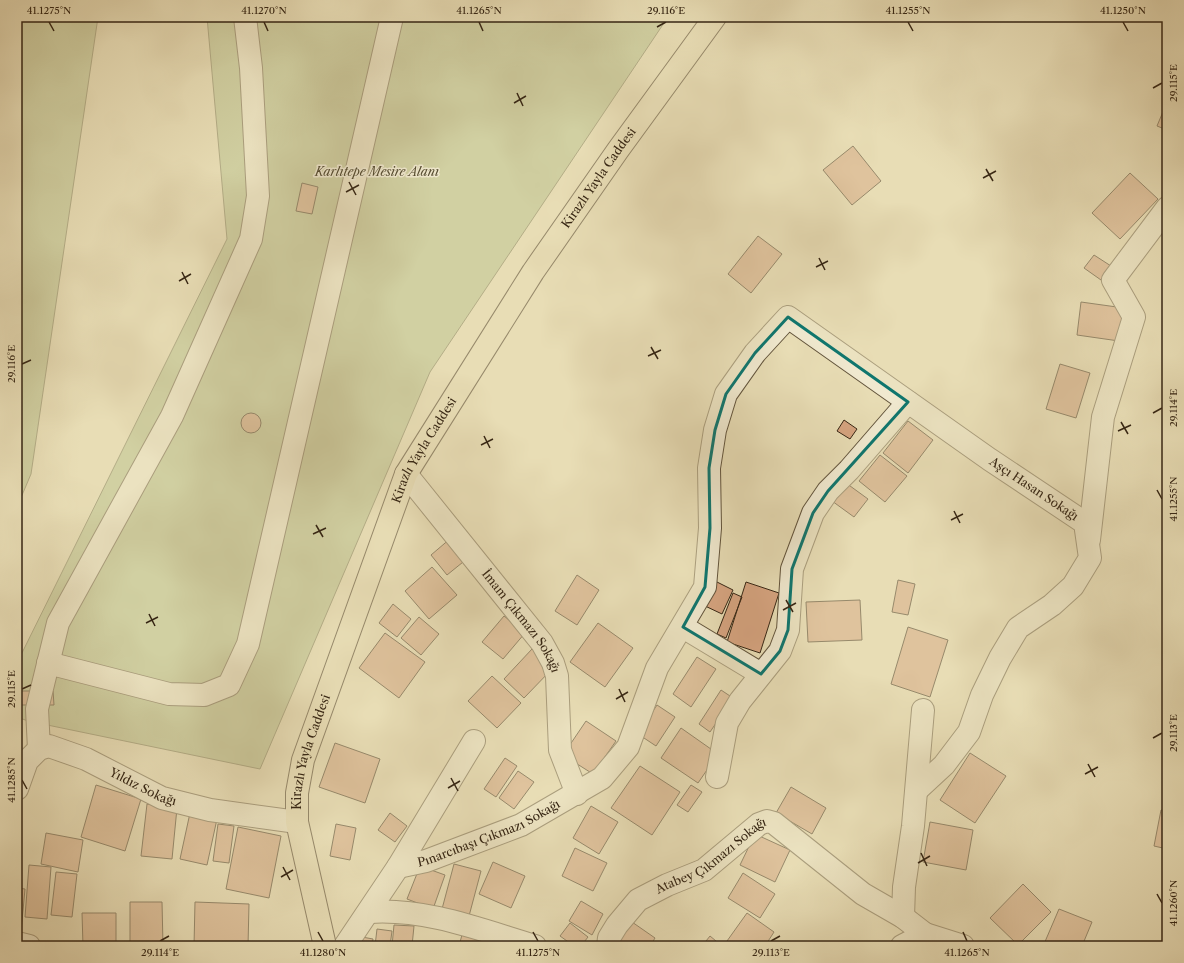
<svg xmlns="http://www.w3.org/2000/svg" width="1184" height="963" font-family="'Libre Caslon Text',serif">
  <rect width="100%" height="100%" fill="#e8ddb5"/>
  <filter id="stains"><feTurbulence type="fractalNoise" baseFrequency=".005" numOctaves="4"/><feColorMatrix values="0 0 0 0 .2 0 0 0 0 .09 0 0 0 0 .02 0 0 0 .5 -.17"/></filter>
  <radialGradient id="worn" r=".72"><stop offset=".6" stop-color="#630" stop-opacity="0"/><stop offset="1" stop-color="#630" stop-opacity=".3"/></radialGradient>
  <!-- green -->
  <path fill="#b6c18d" stroke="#767450" d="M17 17H98L31 474 17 507Z
    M207 17H668L430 372 260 769 28 721 17 717V663L227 239Z"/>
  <!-- building -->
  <path fill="#d6a480" stroke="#362614" d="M1167 102V130L1157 126Z
    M853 146 881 181 852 205 823 170Z
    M1130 173 1158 199 1120 239 1092 213Z
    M302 183 318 187 312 214 296 211Z
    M758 236 782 254 751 293 728 274Z
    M1094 255 1111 266 1101 280 1084 268Z
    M1081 302 1124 308 1119 341 1077 335Z
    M1060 364 1090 373 1076 418 1046 409Z
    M241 423a10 10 0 1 1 20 0a10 10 0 1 1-20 0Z
    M844 420 857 429 850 439 837 431Z
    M908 421 933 440 908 473 883 453Z
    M880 455 907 476 885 502 859 481Z
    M846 483 868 499 854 517 832 501Z
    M451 538 468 558 447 575 431 555Z
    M432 567 457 595 429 619 405 591Z
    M577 575 599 590 577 625 555 611Z
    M898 580 915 584 908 615 892 612Z
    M715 581 733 590 722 614 703 605Z
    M746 582 779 593 760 653 727 642Z
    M733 593 742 597 726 638 717 634Z
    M860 600 862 640 808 642 806 602Z
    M393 604 411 619 397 637 379 623Z
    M504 616 525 633 503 659 482 642Z
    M419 617 439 634 421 655 401 638Z
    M598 623 633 648 605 687 570 662Z
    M908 627 948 640 930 697 891 684Z
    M385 633 425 662 399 698 359 668Z
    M532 649 552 669 524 698 504 679Z
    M697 657 716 669 691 707 673 694Z
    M492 676 521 703 497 728 468 701Z
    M721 690 733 698 710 732 699 724Z
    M17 691H53L54 705H17Z
    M657 705 675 717 656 746 638 734Z
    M586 721 616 741 593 774 563 755Z
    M681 728 718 754 698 783 661 758Z
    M335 743 380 759 365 803 319 787Z
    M970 753 1006 776 975 823 940 800Z
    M505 758 517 766 496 797 484 789Z
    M640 766 680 792 652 835 611 808Z
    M518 771 534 782 514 809 499 798Z
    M96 785 141 799 125 851 81 837Z
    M691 785 702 792 688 812 677 805Z
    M791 787 826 808 812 834 776 813Z
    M147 804 177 808 172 859 141 856Z
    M591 806 618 822 599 854 573 838Z
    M1161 810 1167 811V849L1154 846Z
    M190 813 217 819 207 865 180 859Z
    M390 813 407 826 395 842 378 830Z
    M930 822 973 830 966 870 923 862Z
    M218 824 234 826 229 863 213 861Z
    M336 824 356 828 350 860 330 856Z
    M238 827 281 836 269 898 226 889Z
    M46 833 83 840 78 872 41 864Z
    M755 834 790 850 775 882 740 865Z
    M575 848 607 863 593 891 562 876Z
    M493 862 525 876 511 908 479 894Z
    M454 864 481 871 469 916 442 909Z
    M29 865 51 867 47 919 25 917Z
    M420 866 445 875 433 909 407 899Z
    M56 872 77 874 72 917 51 915Z
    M743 873 775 894 760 918 728 898Z
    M1023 884 1051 912 1018 945 990 918Z
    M17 888 25 889 21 932 17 931Z
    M581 901 603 914 592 935 569 921Z
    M130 902H162L163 946H130Z
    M195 902 249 904 248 946H194Z
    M1059 909 1092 922 1082 946H1048L1044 944Z
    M82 913H116V946H83Z
    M747 913 774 932 765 946H734L727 941Z
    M632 922 655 938 650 946H624L618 942Z
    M570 923 588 937 581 946H574L560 936Z
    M394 925 414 926 412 946H392Z
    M377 929 392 931 390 946H375Z
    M463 931 496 941 494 946H459Z
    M710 936 722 946H702Z
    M362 937 373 939 372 946H361Z"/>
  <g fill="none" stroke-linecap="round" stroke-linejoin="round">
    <!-- minor casing -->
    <g stroke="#62543c" stroke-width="24">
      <g id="minor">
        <path id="s1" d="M406 474 542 643 553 663 557 676 560 750 577 794"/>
        <path d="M1089 540 1103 417 1134 317 1113 280 1167 208"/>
        <path d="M683 627 761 674"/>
        <path d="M48 663 169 694 204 695 229 685 248 644 392 17"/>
        <path d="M39 749 37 709 58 623 172 416 251 239 258 196 251 68 245 17"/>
        <path d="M717 777 727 723 740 701 780 651 788 630 792 569 813 513 828 491 849 470 908 402"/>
        <path id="s2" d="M17 789 27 761 39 749 49 746 86 759 162 798 210 810 297 822"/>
        <path id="s3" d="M398 867 426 861 521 825 602 778 628 747 657 668 705 587 710 528 709 468 715 430 726 394 755 353 788 317 989 459 1085 523 1090 558 1073 586 1052 605 1018 628 1000 658 982 695 969 732 944 765 917 790"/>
        <path d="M369 912C426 908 481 930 535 946"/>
        <path d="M903 917 904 887 913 826 923 710"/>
        <path d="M17 943 29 946"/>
        <path d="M345 946 398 867 474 741"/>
        <path id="s4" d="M608 946 609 938 617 925 638 900 667 885 704 870 759 824 767 821 774 823 863 894 903 917 925 934"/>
        <path d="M902 946 925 934 963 946"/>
      </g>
    </g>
    <!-- major casing -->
    <g stroke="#362614" stroke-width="24">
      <g id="major">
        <path id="s5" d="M325 946 297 822V793L303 760 406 474 533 272 618 150 715 17"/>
      </g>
    </g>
    <!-- minor -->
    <use href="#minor" stroke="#f0e9cf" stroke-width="22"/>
    <!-- major -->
    <use href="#major" stroke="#e8ddb5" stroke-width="22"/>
  </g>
  <!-- marked area -->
  <path d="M0 0H1184V963H0ZM788 317 908 402 828 491 813 513 792 569 788 630 780 651 761 674 683 627 705 587 710 528 709 468 715 430 726 394 755 353Z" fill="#e8ddb5" fill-opacity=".55" fill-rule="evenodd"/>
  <path fill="none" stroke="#0f766e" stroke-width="3" stroke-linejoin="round" d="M788 317 908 402 828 491 813 513 792 569 788 630 780 651 761 674 683 627 705 587 710 528 709 468 715 430 726 394 755 353Z"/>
  <!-- ticks -->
  <path fill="none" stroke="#362614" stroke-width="1.5" d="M49 22 54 31M264 22 268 31M479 22 483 31M908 22 913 31M1123 22 1128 31M657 27 666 22M1153 88 1162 83M517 93 523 106M514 103 526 96M986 169 993 181M983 178 996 171M349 182 356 195M346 192 359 185M819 258 825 270M816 267 828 261M182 272 188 284M179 281 191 274M651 347 658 359M648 356 661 350M22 364 31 360M1153 413 1162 408M1121 422 1128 434M1118 431 1131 425M484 436 490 448M481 445 493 439M1157 490 1162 499M954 511 960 523M951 520 963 514M316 525 323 537M313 534 326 528M786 600 793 612M783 610 796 603M149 614 155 626M146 623 158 617M22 689 31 685M619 689 625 702M616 699 628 692M1153 738 1162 733M1088 764 1095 777M1085 774 1098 767M451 778 458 791M22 780 27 789M448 788 460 781M921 853 927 866M918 863 930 856M283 867 290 880M281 877 293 870M1157 894 1162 903M318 932 323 941M533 932 538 941M963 932 967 941M160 941 169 936M771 941 780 936"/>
  <g text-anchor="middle" stroke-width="3" stroke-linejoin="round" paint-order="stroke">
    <!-- park labels -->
    <g font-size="12" font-style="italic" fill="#564d32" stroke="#f0e9cf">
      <text x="377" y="176">Karlıtepe Mesire Alanı</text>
    </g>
    <!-- street labels -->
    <g font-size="12" fill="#362614" stroke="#f0e9cf">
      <text dy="4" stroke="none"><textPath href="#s5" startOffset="847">Kirazlı Yayla Caddesi</textPath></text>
      <text dy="4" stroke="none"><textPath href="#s5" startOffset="523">Kirazlı Yayla Caddesi</textPath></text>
      <text dy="4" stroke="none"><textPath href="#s3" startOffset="1037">Aşçı Hasan Sokağı</textPath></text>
      <text dy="4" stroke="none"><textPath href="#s1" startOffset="187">İmam Çıkmazı Sokağı</textPath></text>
      <text dy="4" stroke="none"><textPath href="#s5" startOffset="199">Kirazlı Yayla Caddesi</textPath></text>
      <text dy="4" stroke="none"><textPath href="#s2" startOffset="160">Yıldız Sokağı</textPath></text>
      <text dy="4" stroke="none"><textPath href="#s3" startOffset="97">Pınarcıbaşı Çıkmazı Sokağı</textPath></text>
      <text dy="4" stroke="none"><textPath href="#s4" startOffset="142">Atabey Çıkmazı Sokağı</textPath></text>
    </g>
  </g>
  <!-- margin -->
  <rect width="1184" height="963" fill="none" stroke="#e8ddb5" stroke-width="44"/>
  <rect x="22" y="22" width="1140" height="919" fill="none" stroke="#362614" stroke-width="1.5"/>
  <g font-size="10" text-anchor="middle" fill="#362614">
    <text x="49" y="14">41.1275°N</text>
    <text x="264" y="14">41.1270°N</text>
    <text x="479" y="14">41.1265°N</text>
    <text x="666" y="14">29.116°E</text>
    <text x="908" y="14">41.1255°N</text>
    <text x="1123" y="14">41.1250°N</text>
    <text transform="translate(1173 83) rotate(-90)" y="4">29.115°E</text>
    <text transform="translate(11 364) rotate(-90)" y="4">29.116°E</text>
    <text transform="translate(1173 408) rotate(-90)" y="4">29.114°E</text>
    <text transform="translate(1173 499) rotate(-90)" y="4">41.1255°N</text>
    <text transform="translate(11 689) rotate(-90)" y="4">29.115°E</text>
    <text transform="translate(1173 733) rotate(-90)" y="4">29.113°E</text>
    <text transform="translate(11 780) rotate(-90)" y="4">41.1285°N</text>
    <text transform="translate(1173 903) rotate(-90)" y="4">41.1260°N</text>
    <text x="160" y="956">29.114°E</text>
    <text x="323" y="956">41.1280°N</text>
    <text x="538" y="956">41.1275°N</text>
    <text x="771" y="956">29.113°E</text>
    <text x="967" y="956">41.1265°N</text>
  </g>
  <rect width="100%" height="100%" filter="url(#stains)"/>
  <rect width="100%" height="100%" fill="url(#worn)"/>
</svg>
